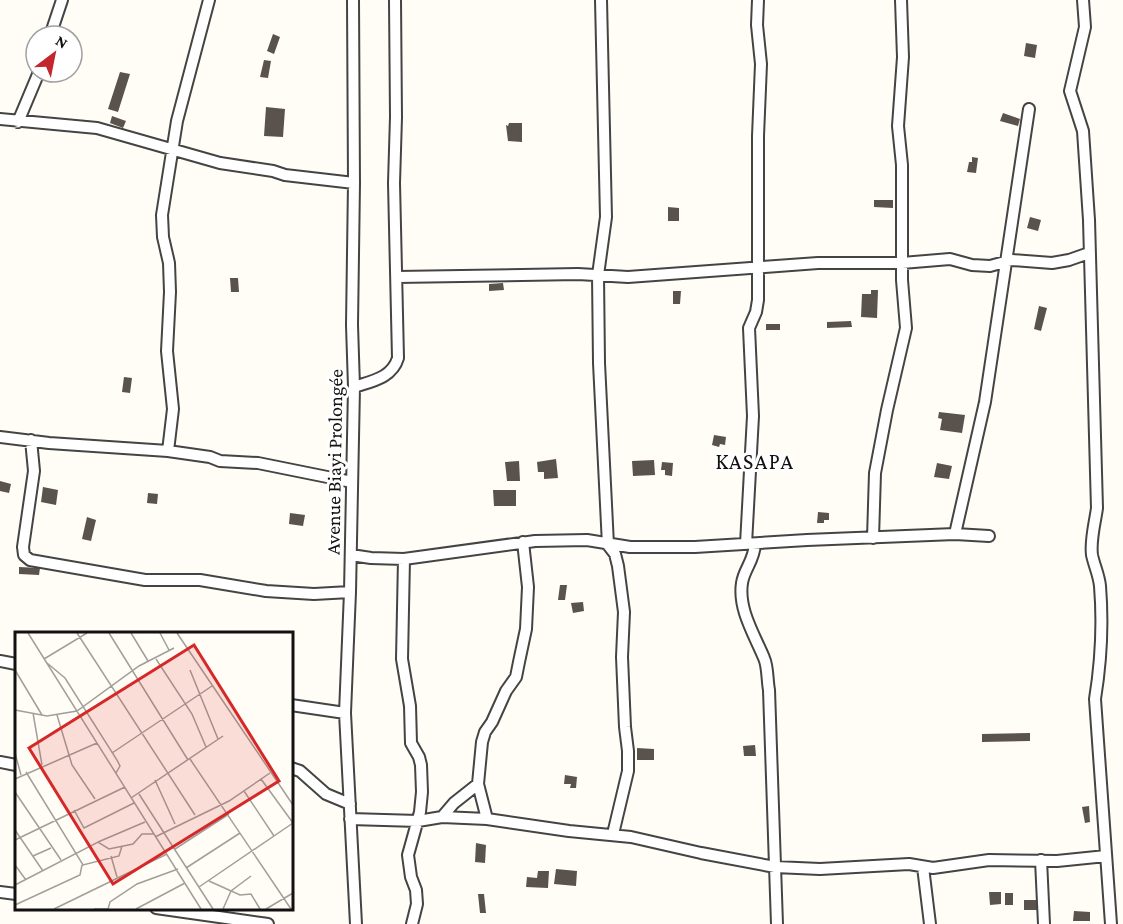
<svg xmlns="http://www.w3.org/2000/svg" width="1123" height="924" font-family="'Crimson Pro',serif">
  <rect width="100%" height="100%" fill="#fffdf5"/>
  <!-- building -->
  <path fill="#5a524d" d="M273 34 280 37 274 54 267 51Z
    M1026 43 1037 45 1035 58 1024 56Z
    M264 60 271 61 268 78 260 77Z
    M120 72 130 74 118 112 108 109Z
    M266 107 285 109 283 137 264 136Z
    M1003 113 1020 119 1018 126 1000 121Z
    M112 116 126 121 123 128 110 123Z
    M509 123H522V142L508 141 506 125 508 126Z
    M972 157 978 158 976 173 967 172 969 162H972Z
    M874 200H893V208L874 207Z
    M668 207 679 208V221H668Z
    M1030 217 1041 220 1038 231 1027 228Z
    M230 278H238L239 292H231Z
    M503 283 504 290 489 291V284Z
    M871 290H878L877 318 861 317 862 294H871Z
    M673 291H681L680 304H673Z
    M1039 306 1047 308 1041 331 1034 329Z
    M851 321 852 327 827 328V322Z
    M766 324H780V330H766Z
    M124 377 132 378 130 393 122 392Z
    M939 412 965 415 962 433 940 430 942 419 938 418Z
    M714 435 726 437 725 445 720 444 719 447 712 445Z
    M556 459 558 478 544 479V472H538L537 462Z
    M654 460 655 475 633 476 632 461Z
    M519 461 520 481H507L505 462Z
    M662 462 673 463 672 476 665 475V470H661Z
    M937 463 952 466 949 479 934 477Z
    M0 481 11 484 9 493 0 491Z
    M43 487 58 490 56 505 41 502Z
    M493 490H516V506H494Z
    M148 493 158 494 157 504 147 503Z
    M818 512 829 513V520H824V523H817Z
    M290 513 305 515 303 526 289 524Z
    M87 517 96 520 91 541 82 539Z
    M19 567 40 568 39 575 19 574Z
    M560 585H567L565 600H558Z
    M583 602 584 611 573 613 571 603Z
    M1030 733V741L982 742V734Z
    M755 745 756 756H744L743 746Z
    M637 748 654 749V760H637Z
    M565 775 577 777 576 788H570L571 784H564Z
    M1089 806 1090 822 1085 823 1082 807Z
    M476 843 486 845 485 863 475 862Z
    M556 869 577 871 576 886 554 884Z
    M538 871H549L548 888 526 887 527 877 537 878Z
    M989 892H1001V904L990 905Z
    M1005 893H1013V905H1005Z
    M478 894H484L486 913H480Z
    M1024 900H1038V910H1024Z
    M1074 911 1090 912V921H1073Z"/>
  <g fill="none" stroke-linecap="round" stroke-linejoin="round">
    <!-- street casing -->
    <g stroke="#444" stroke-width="14">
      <path id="street" d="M353 0 354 183 352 325 354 387 350 592 345 713 356 924
        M601 0 606 217 598 275 599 363 608 545 615 554 618 566 624 612 622 657 625 727 628 751V771L613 834
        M1083 0 1085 27 1070 91 1083 131 1089 220 1097 508C1095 523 1090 540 1092 555 1094 565 1099 575 1100 586 1103 623 1101 662 1095 699L1111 924
        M50 36 62 0
        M0 119 97 128 220 163 273 171 285 175 354 183
        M18 122 39 72
        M397 277 578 274 628 277 818 263H902L950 259 972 265 990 266 1012 260 1052 263 1069 260 1089 253
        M354 387C372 381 392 378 398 358L394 183 396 117 395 0
        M0 437 49 443 168 451 210 457 220 461 258 463 352 482
        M31 440 34 471 23 547 24 555 30 560 145 580H200L266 591 314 594 350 592
        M168 451 173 409 167 351 170 292 169 263 163 237 162 215 177 121 209 0
        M955 534 985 402 1029 109
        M873 538 875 473 887 410 906 328 902 280V165L898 126 903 57 901 0
        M746 544 753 416 749 328 756 312 758 300V136L761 64 757 25 758 0
        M755 544C754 561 744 569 742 583 738 609 754 634 764 658 768 667 767 679 769 690L777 924
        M351 555 371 558 404 559 535 541 587 540 630 547H695L807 540 955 534 989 536
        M404 559 402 659 410 706 411 743 419 757 421 765 422 792 420 812 408 855 411 877 416 890 417 904 412 924
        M0 661 16 664
        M291 705 345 713
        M0 762 16 765
        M291 768 300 771 326 794 350 804
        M442 817 454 803 478 784
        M350 819 418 821 442 817 487 819 569 831 631 837 701 853 775 867 820 869 909 864 933 868 989 860 1057 861 1106 856
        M487 819 478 784 482 742 485 732 492 722 506 691 516 677 519 662 526 629 528 587 523 542
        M1041 860 1044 924
        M923 867 930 924
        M0 892 16 894
        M156 908 268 924"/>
    </g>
    <!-- street -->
    <use href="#street" stroke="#fff" stroke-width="10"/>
  </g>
  <g text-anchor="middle" stroke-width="6" stroke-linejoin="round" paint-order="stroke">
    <!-- street labels -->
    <g font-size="20" fill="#111" stroke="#fff">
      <text transform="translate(334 462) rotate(-89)" y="7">Avenue Biayi Prolongée</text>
    </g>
    <!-- quarter labels -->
    <g font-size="22" letter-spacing="1.5" fill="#111" stroke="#fff">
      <text x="755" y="469">KASAPA</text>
    </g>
  </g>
  <!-- overview -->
  <g transform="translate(15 632)">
    <rect width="278" height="278" fill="#fffdf5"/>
    <path fill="none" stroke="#a09f9a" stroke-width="1.5" d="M13 1 186 277M62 1 180 183M94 1 173 128M116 1 133 29M145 1 154 18M162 1 278 173M29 27 72 1M141 27 177 82 191 115M32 31 50 46 102 128 105 134 101 141M0 38 27 83M175 38 203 107M0 78 32 84 62 79 124 34 159 16M18 81 27 133M42 83 57 133 80 167M0 121 6 143M97 121 197 54M175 127 276 277M11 140 68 233 104 224 107 214M0 147 82 111M246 147 278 191M140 148 160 192M229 159 259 204M0 160 46 228M124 162 198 277M116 166 208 104M59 178 69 196 119 171M0 198 28 239M140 205 214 169 255 141M0 208 110 155M83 210 130 190M160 217 214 182M18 224 36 216M96 224 102 245M0 233 11 248M171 236 225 201M194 249 225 263 236 262 245 277M0 253 83 210 94 217 118 212 127 202H139M184 255 278 191M0 273 65 243 67 233M39 277 152 222M79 277H93L95 270 122 252 163 237M121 277 170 251M208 277 216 259 236 244M251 277 278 261"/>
    <path fill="#d62828" fill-opacity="0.15" stroke="#d62828" stroke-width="3" d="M179 13 264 149 98 252 14 116Z"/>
    <rect width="278" height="278" fill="none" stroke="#111" stroke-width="3"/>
  </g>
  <!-- north arrow -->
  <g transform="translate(54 54) rotate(32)"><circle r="28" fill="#ffffff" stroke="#a0a0a0" stroke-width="1.5"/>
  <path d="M0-4.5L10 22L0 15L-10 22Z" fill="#c4262e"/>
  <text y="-9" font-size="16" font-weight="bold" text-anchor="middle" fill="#111111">N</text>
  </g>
</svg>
